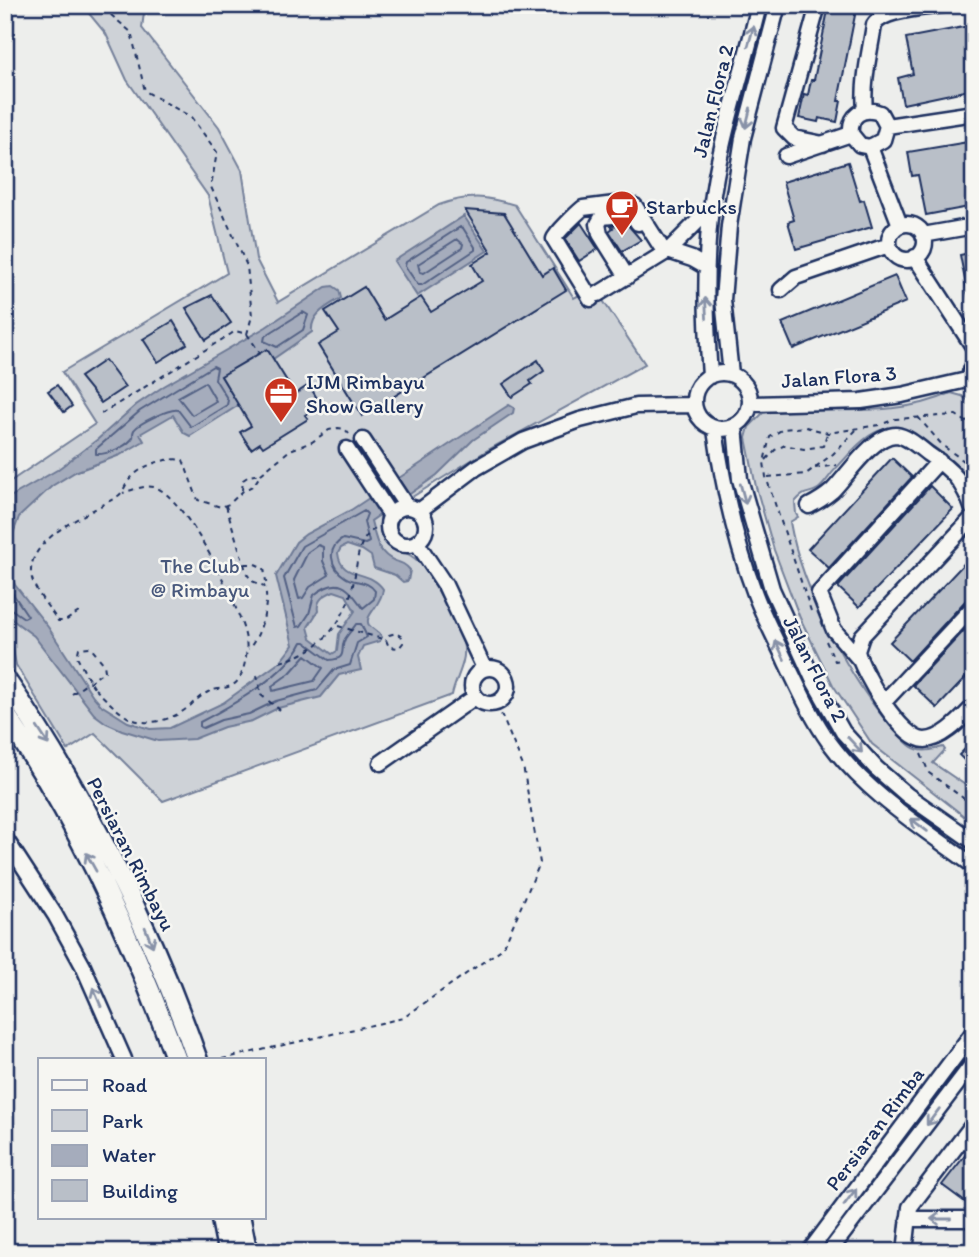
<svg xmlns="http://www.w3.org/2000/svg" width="979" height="1257" font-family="Itim,sans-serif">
  <rect width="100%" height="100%" fill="#edeeec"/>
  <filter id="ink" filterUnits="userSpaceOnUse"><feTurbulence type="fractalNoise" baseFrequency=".0143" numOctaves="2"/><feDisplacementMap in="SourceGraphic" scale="14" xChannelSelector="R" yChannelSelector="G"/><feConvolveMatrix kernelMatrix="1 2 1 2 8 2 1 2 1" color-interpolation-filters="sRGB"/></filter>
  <g filter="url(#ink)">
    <!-- green -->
    <path fill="#ced2d7" stroke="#74809a" stroke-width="2" d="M82 5H145L142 28 219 127 242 170 256 259 278 302 439 205C470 194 484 196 515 205L574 298 594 287 645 364 486 451 380 517C383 558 397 541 419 562 429 571 463 634 464 648 466 663 455 680 452 695L163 801 95 733 68 750 16 665 11 640 5 627V485L95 424 62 372 227 273 208 196 127 80 106 34Z
      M951 393 962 396 974 405V488C962 466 948 458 928 443 883 409 863 439 832 473 828 478 823 486 818 489 808 495 805 490 795 502L796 514 798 517 790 522C801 586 851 684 896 732 901 737 906 743 912 747 921 753 933 750 943 747L945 750 933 763 974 791V824L872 744 833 685 800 618 774 550 756 487 746 438 749 427 763 413C824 405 893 420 951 393Z"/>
    <!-- water -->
    <path fill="#a5acbc" stroke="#6e7a96" stroke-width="2" fill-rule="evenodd" d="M464 216 487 251 417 296 394 261Z
      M333 286 339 290 341 298C328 306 310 314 312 332L273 359 267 349 221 376 239 405 190 436 184 433 173 415 140 434 144 441 120 455 75 472 52 486 19 517 8 548 9 569 15 585 48 627 93 696 101 705 128 722 150 729 170 728 223 703 280 662 293 645 276 576 296 542 306 534 351 510 501 410 509 405 514 408 513 413 473 440 437 475 371 521C376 539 377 553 395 561 402 563 405 564 410 570L408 581 403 582 395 575 374 568 371 556 362 550 347 545 341 548 338 553C341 581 369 568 383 589 382 605 363 616 369 625 372 629 379 632 382 637L380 641 363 646 358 657 361 670 339 675 321 697 278 708 252 721 224 727 194 739 158 741 122 730 106 723 94 714 34 636 10 618 5 612V500L57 470 98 439 136 405 164 386 266 327 326 287ZM334 591 346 595 355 611 339 634 337 651 332 654 311 638 308 627 318 611C316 600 324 595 334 591Z"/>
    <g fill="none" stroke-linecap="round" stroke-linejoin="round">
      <!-- shore -->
      <path stroke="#526184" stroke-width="2" d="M460 227 463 228 475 247V250L422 285H418L405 266 406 262Z
        M457 239 463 244 462 248 424 273 420 272 418 264Z
        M303 312 308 315 303 330 277 347 264 341 265 336Z
        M213 366 217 368 215 379 228 400 227 405 191 427 178 410C170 408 139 423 134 430 131 437 136 435 131 440 124 448 105 455 96 454V449L140 411Z
        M205 382 216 401 192 415 178 397Z
        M364 511 367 514 364 522 369 542 365 544 343 539C326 548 330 567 345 577 355 584 367 579 375 591L374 599 363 608C348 587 339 575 314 595L309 614 301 626 297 627 284 578 302 546Z
        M318 545 323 547V561L329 575 310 587 303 598 299 599 294 580 308 552Z
        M5 579 9 588 28 616 24 618 11 609 5 608
        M356 624H361L367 637 357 643 350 665 334 670 317 690 276 701 249 714 221 720 203 728 200 727V722C233 705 287 675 302 642H305L329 660C349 659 339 650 345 639 348 634 353 629 356 624Z
        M306 655 323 668 314 681 273 691 272 686 290 673Z"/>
    </g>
    <!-- building -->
    <path fill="#b9bfc8" stroke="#1b2f5e" stroke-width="2" d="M829 5H857L838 101H841L837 122 819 118 818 122 799 118 804 94 808 95 811 80H814Z
      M974 25V89L903 104 898 78 913 74 906 38Z
      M974 141V206L926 215 918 175 912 176 908 152Z
      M848 162 860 201 864 200 872 227 796 249 788 222 794 220 783 182Z
      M465 210 504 213 542 275 553 268 566 290 362 416 318 345 339 332 325 311 364 287 384 320 421 297 431 312 482 281 472 264 491 252Z
      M581 223 598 249 579 261 565 239Z
      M627 224 641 240 622 251 609 231 613 228 611 226Z
      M974 252V299L969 300 960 255Z
      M895 276 906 302 793 349 782 323Z
      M212 295 231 323 206 340 186 308Z
      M173 321 187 344 158 362 143 339Z
      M267 349 295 394 309 385 321 405 305 415 308 419 263 447 260 443 251 449 240 432 251 426 221 376Z
      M105 360 125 387 101 403 80 377Z
      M538 360 544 371 530 381 532 384 512 397 503 384Z
      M57 385 72 406 64 412 48 391Z
      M892 458 912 477 829 568 808 549Z
      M930 486 953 509 859 607 838 587Z
      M974 553V597L967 599 910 661 890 642Z
      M974 620V669L937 708 913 685Z
      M974 740V770L959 755Z
      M974 1144V1202H965L942 1185Z"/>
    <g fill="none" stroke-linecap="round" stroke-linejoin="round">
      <!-- minor casing -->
      <g stroke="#1b2f5e" stroke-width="19">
        <path id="minor" d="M818 5 784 128 794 138 823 144
          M865 110C862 82 870 52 874 25 883 9 926 8 943 5
          M887 126 974 113
          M870 147 883 140 887 126 880 113C862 106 849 116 851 134L860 145 870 147 900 225
          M786 156 851 134
          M889 242a18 18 0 1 1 36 0a18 18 0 1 1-36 0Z
          M923 235 974 226
          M668 251 692 259 706 267
          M915 257 974 348
          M627 277 600 234 598 224 602 217 632 214 638 223
          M781 290 796 277 889 245
          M598 294 668 251 711 208
          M591 299 554 239C556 233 577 213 583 208L623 203 635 206 665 253
          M974 363 970 373 974 384
          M694 401a28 28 0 1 1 56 0a28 28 0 1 1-56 0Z
          M731 374 723 300 729 226 743 138 778 5
          M710 376C706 320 704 265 711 209 719 140 743 73 759 5
          M751 404 861 401 902 395 971 379
          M735 427 740 479 772 589 814 681 843 732 876 768 907 795 974 842
          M715 430C723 486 735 541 755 594 764 618 776 640 786 662 799 689 812 718 829 742 866 793 924 829 974 866
          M363 440 407 507
          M347 449 391 516
          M809 506C817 502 825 497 832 491 847 476 873 435 896 435 907 436 919 447 928 454 954 471 963 482 974 512
          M388 526a19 19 0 1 1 38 0a19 19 0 1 1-38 0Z
          M419 511 476 468 523 441 580 420 636 406 694 405
          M974 516 862 636 857 651C862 672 901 740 925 740 944 739 962 718 974 706
          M417 543 445 585 484 668
          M859 659 834 630 819 593 939 461
          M472 686a18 18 0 1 1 36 0a18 18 0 1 1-36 0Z
          M884 702 974 606
          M381 763 475 697
          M5 838 55 915 83 966 124 1059
          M908 1219H974
          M809 1252 974 1031
          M829 1252 974 1062
          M905 1252 910 1207 974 1123"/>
      </g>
      <!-- major casing -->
      <g stroke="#1b2f5e" stroke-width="24">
        <path id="major" d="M5 679C84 794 151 928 197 1059
          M5 714C78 820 132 939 176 1059
          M221 1217 228 1252
          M240 1217 247 1252"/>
      </g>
      <!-- path -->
      <path stroke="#1b2f5e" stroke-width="2" stroke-dasharray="5 5" stroke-linecap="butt" d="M247 334 260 353
        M101 414 231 334 235 331 247 334 252 316 247 266 211 187 217 152 191 117 145 91 131 32 103 8V5
        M918 417 943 446 974 468
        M885 423 895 419 956 415 974 427
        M766 460 775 450 785 445 804 449 823 446 827 434
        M815 468 837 465
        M768 477 806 474 833 454 857 429
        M242 490 243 480 249 476 260 474
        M226 506 247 574 252 581 264 586C271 600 260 639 248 649
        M245 564H255L264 568 267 588
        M811 611 766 477 764 462 770 437 783 429 806 427 828 433 879 425
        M79 612 65 621H58C49 607 30 587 31 570 33 534 92 513 118 496 124 492 125 484 130 479 142 465 165 457 183 460L198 500 221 507 229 504 243 491 254 485 261 474 290 450 312 442 329 430 338 428 345 429 349 434
        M338 626 386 640 389 647 399 648 403 643 402 637 396 633 389 635 386 640
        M826 641 835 661 842 660
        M280 662C322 651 346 622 354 580 359 554 356 540 381 524
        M257 675 261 695 280 710
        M95 689C104 697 113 707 123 714 143 730 174 720 191 705 196 700 202 695 208 692 220 686 233 691 240 677 245 667 248 651 246 640 242 609 184 494 154 487 144 485 132 490 123 493
        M72 694 105 671 104 664 90 647 79 648 77 657 86 675
        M921 754 929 773 974 806
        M222 1059 403 1018 503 948 540 863 523 766 496 702"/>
      <!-- minor -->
      <use href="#minor" stroke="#f6f6f2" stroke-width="14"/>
      <!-- major -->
      <use href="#major" stroke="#f6f6f2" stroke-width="19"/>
      <!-- path-bridge -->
      <path stroke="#1b2f5e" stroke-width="2" stroke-dasharray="5 5" stroke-linecap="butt" d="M86 675 95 689"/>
    </g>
    <!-- one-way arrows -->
    <defs><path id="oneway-shaft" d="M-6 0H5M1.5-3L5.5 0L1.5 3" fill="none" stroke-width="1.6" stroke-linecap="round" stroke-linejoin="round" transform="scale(1.75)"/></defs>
    <g stroke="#8892a8">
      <use href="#oneway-shaft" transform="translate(751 36) rotate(-74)"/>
      <use href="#oneway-shaft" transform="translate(748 118) rotate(104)"/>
      <use href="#oneway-shaft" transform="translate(706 308) rotate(-93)"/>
      <use href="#oneway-shaft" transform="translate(743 494) rotate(75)"/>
      <use href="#oneway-shaft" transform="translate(780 650) rotate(-115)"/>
      <use href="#oneway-shaft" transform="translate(43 736) rotate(57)"/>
      <use href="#oneway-shaft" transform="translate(855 745) rotate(47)"/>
      <use href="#oneway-shaft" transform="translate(919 825) rotate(-143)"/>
      <use href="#oneway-shaft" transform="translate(91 862) rotate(-119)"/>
      <use href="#oneway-shaft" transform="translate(149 937) rotate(68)"/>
      <use href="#oneway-shaft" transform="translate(97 997) rotate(-113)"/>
      <use href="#oneway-shaft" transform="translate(933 1117) rotate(127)"/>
      <use href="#oneway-shaft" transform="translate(850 1197) rotate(-53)"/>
      <use href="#oneway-shaft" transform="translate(941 1219) rotate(-180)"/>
    </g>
  </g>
  <!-- icons -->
  <defs>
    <g id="cafe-pin" transform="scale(1.75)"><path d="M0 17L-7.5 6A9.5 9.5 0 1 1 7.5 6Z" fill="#c8321e" stroke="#f6f6f2"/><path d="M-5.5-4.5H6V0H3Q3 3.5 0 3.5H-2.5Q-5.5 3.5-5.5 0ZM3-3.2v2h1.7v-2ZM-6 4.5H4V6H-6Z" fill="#fff"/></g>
    <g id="office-pin" transform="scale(1.75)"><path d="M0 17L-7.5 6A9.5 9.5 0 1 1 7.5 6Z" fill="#c8321e" stroke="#f6f6f2"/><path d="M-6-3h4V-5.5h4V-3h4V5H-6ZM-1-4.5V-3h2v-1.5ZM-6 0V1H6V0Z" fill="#fff"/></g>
  </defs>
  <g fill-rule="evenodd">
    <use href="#cafe-pin" x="622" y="207"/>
    <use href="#office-pin" x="281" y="394"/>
  </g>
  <g text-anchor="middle" stroke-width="5" stroke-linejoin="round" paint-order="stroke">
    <!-- street labels -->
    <g font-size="21" fill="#1b2f5e" stroke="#f6f6f2">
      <text transform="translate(713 101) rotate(-76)" y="7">Jalan Flora 2</text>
      <text transform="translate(839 377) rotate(-4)" y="7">Jalan Flora 3</text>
      <text transform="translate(815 669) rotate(63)" y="7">Jalan Flora 2</text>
      <text transform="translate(131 854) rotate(63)" y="7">Persiaran Rimbayu</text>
      <text transform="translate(875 1129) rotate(-53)" y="7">Persiaran Rimba</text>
    </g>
    <!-- poi labels -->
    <g font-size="21" fill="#1b2f5e" stroke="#f6f6f2" text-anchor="start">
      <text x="646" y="214">Starbucks</text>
      <text x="306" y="389">IJM Rimbayu<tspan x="306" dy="24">Show Gallery</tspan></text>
    </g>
    <!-- park labels -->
    <g font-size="21" fill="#48587c" stroke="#f6f6f2">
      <text x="200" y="573">The Club<tspan x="200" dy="24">@ Rimbayu</tspan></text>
    </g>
  </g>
  <!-- margin -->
  <rect width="979" height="1257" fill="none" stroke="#f6f6f2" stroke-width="28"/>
  <rect x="14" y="14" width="951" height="1229" fill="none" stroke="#1b2f5e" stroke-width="2.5" filter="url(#ink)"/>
  <!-- legend -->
  <rect x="38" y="1058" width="228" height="161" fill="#f6f6f2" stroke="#9ea6b7" stroke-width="2"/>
  <rect x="52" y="1080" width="35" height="10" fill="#f6f6f2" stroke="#9ea6b7" stroke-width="2"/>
  <text x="102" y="1092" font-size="21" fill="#1b2f5e">Road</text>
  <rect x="52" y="1110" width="35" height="21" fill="#ced2d7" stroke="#9ea6b7" stroke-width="2"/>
  <text x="102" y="1128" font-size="21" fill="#1b2f5e">Park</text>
  <rect x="52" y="1145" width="35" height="21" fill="#a5acbc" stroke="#9ea6b7" stroke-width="2"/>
  <text x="102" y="1162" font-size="21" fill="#1b2f5e">Water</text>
  <rect x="52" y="1180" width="35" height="21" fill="#b9bfc8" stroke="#9ea6b7" stroke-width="2"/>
  <text x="102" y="1198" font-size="21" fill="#1b2f5e">Building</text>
</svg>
